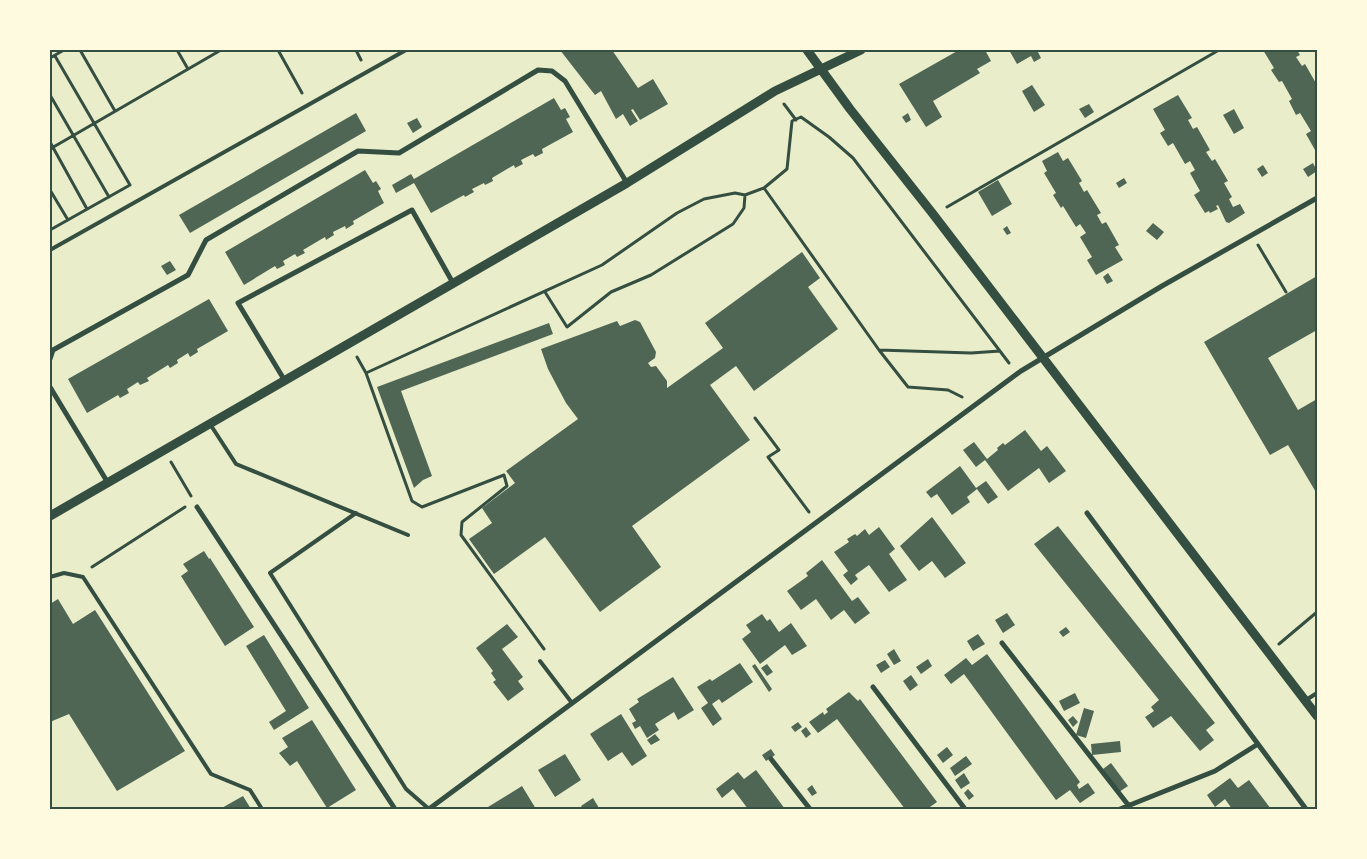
<svg xmlns="http://www.w3.org/2000/svg" width="1367" height="859" font-family="Overpass,sans-serif">
  <rect width="100%" height="100%" fill="#e9edc9"/>
  <!-- building -->
  <path fill="#4f6655" d="M560 50H612L638 88 653 79 668 104 640 120 633 109 631 110 638 121 630 126 623 114 616 119 601 91 595 95Z
    M959 50H985L991 61 977 69 980 73 933 101 942 117 926 127 899 84Z
    M1009 50H1041L1038 52 1041 58 1034 62 1031 56 1017 64Z
    M1263 50H1297L1300 55 1296 57 1302 66 1305 64 1317 85 1315 89 1317 93 1315 150 1306 134 1311 131 1300 113 1296 115 1289 101 1292 99 1282 81 1279 82 1271 70 1274 68Z
    M1032 85 1045 105 1034 112 1022 91Z
    M1178 95 1192 118 1188 120 1193 129 1197 127 1210 150 1206 152 1212 161 1215 159 1228 181 1224 183 1232 197 1229 199 1233 207 1240 204 1245 213 1229 223 1226 222 1218 205 1216 206 1218 209 1210 213 1209 211 1205 213 1194 195 1200 191 1190 173 1195 170 1190 161 1185 164 1173 143 1168 146 1160 133 1165 130 1153 109Z
    M554 98 561 110 565 108 570 117 566 119 573 132 542 149 543 153 535 157 533 154 521 160 523 164 515 168 514 165 492 178 493 181 485 185 484 183 472 189 474 192 465 197 464 195 431 213 414 183 396 193 392 185 411 174 414 179Z
    M1089 104 1094 112 1085 118 1079 109Z
    M1234 109 1244 128 1234 134 1223 115Z
    M356 113 366 131 190 233 179 215Z
    M908 113 911 120 906 123 902 117Z
    M417 118 422 127 413 133 407 123Z
    M1058 152 1063 161 1068 158 1082 181 1079 183 1084 192 1087 190 1101 213 1097 215 1102 224 1106 222 1119 245 1115 247 1123 260 1096 275 1087 260 1092 257 1080 237 1086 233 1080 224 1076 227 1063 206 1061 208 1053 195 1056 193 1044 173 1047 171 1042 161Z
    M1313 163 1317 171 1308 177 1303 169Z
    M1263 165 1268 173 1262 177 1257 169Z
    M365 170 373 183 376 181 381 189 378 191 384 203 353 221 354 224 346 229 345 226 333 232 334 235 326 240 325 237 303 250 305 253 297 257 295 254 283 261 285 265 277 269 275 266 244 285 225 252Z
    M1124 178 1127 183 1119 188 1116 183Z
    M998 180 1012 204 992 216 978 192Z
    M1153 223 1164 232 1157 240 1146 231Z
    M1007 226 1011 233 1007 235 1003 229Z
    M802 252 820 278 808 287 838 329 754 391 736 366 710 385 750 440 632 526 661 567 600 612 545 537 494 574 469 539 492 523 482 508 515 483 506 471 578 419 566 403 548 369 541 349 617 321 620 326 635 320 640 322 656 352 655 358 648 363 651 367 656 366 667 381V388L723 348 705 323Z
    M170 261 176 270 167 275 161 266Z
    M1108 273 1113 281 1107 284 1103 277Z
    M1317 276V330L1268 358 1298 410 1317 399V494L1288 445 1270 455 1204 342Z
    M209 299 228 331 197 349 198 352 190 357 188 353 177 360 178 363 170 368 168 365 147 378 149 381 140 385 138 382 127 389 129 393 120 398 118 395 87 413 68 379Z
    M549 323 553 334 401 391 432 476 423 480 414 488 377 387Z
    M1025 430 1041 451 1047 446 1066 471 1049 483 1039 468 1008 491 985 460 976 467 963 450 974 442 987 459 998 450 997 448 1003 443 1005 445Z
    M960 466 976 488 986 481 998 497 988 504 977 489 967 497 970 502 952 515 937 494 931 498 926 492Z
    M932 517 966 563 945 578 932 561 919 571 900 546Z
    M1058 526 1215 723 1206 730 1214 740 1200 751 1171 716 1153 728 1145 717 1154 711 1151 707 1159 700 1034 544Z
    M879 527 895 549 889 554 907 580 889 592 869 565 855 575 858 579 851 585 843 575 848 571 834 552 849 542 847 539 855 534 857 536 865 529 869 535Z
    M204 551 209 559 210 558 254 627 225 646 181 576 188 571 183 564Z
    M822 560 852 601 858 597 870 613 855 624 844 610 831 620 816 599 801 610 787 591 808 576 806 573Z
    M58 599 73 624 95 610 185 751 117 791 69 714 50 722V604Z
    M1007 613 1015 625 1003 633 995 620Z
    M762 614 767 621 770 619 779 632 791 623 807 646 792 655 785 645 760 664 742 639 751 632 746 625Z
    M507 624 518 637 502 649 523 677 518 681 524 689 508 701 493 682 496 680 491 673 493 671 476 648Z
    M1066 627 1070 632 1063 637 1059 632Z
    M978 634 985 644 973 651 967 641Z
    M264 635 309 708 274 730 269 722 286 711 246 646Z
    M894 649 901 661 894 665 887 654Z
    M987 654 1080 782 1077 785 1079 789 1088 783 1095 793 1080 803 1070 790 1056 800 964 674 951 684 944 675 966 658 972 665Z
    M928 659 932 666 921 674 916 667Z
    M885 660 890 667 881 673 876 665Z
    M740 663 753 682 722 703 719 699 712 704 722 719 713 726 701 708 708 703 697 687 710 679 712 681Z
    M755 664 772 689 769 692 752 666Z
    M767 664 773 672 767 676 761 668Z
    M911 675 918 685 910 691 903 681Z
    M673 677 694 710 678 720 674 712 655 724 659 730 647 738 640 726 635 729 632 723 636 721 629 709 639 702 637 699Z
    M849 692 858 701 860 699 937 802 927 809H905L837 719 818 733 809 722 823 712 824 715 828 712 826 709Z
    M1075 693 1080 703 1064 711 1059 701Z
    M1084 708 1094 711 1086 738 1076 735Z
    M621 714 647 756 632 766 622 752 608 761 590 734Z
    M1073 716 1078 722 1073 727 1068 720Z
    M312 720 356 790 327 808 297 761 290 766 279 753 288 747 282 738Z
    M798 722 802 727 795 732 791 727Z
    M806 727 811 734 806 738 801 731Z
    M655 734 660 740 651 745 647 740Z
    M1120 741 1121 752 1092 755 1091 744Z
    M947 747 953 755 943 763 937 755Z
    M771 749 775 755 766 761 762 755Z
    M565 754 581 780 555 797 538 770Z
    M966 756 972 764 955 776 950 768Z
    M1111 763 1128 786 1119 792 1103 769Z
    M756 770 785 809H748L733 789 722 798 716 789 738 772 744 779Z
    M964 773 970 783 961 789 955 780Z
    M1230 778 1238 788 1249 780 1271 809H1232L1225 799 1215 807 1207 795Z
    M812 785 817 793 812 796 807 789Z
    M522 786 536 809H490L488 807Z
    M968 789 974 796 969 800 964 793Z
    M243 796 251 809H220Z
    M593 798 599 808 583 809 581 806Z"/>
  <g fill="none" stroke-linecap="round" stroke-linejoin="round">
    <!-- path -->
    <path stroke="#344e41" stroke-width="3" d="M80 50 115 111
      M177 50 188 69
      M278 50 302 93
      M356 50 361 60
      M50 58 64 50
      M50 95 109 197
      M784 104 796 120
      M50 142 87 209
      M50 149 221 50
      M764 188 879 350 908 387 948 390 962 397
      M50 190 68 220
      M947 207 1219 50
      M50 230 130 185 55 56
      M1258 245 1286 292
      M545 292 567 327 611 292 651 275 733 224 744 208 745 195
      M879 350 971 353 1000 351
      M357 357 366 373
      M755 418 779 450 768 457 809 512
      M171 462 191 496
      M92 567 185 507
      M1279 644 1317 612
      M544 649 461 535 462 522 507 486 504 475 422 507 412 501 366 373 602 265 677 213 704 199 735 193 745 195 764 188 787 169 792 121 801 117 829 137 853 158 1009 363"/>
    <!-- service -->
    <path stroke="#344e41" stroke-width="4" d="M50 250 406 50
      M210 424 236 464 408 535
      M356 513 270 573 406 789 429 809
      M50 577 64 573 83 577 211 774 250 790 262 809
      M540 661 572 703
      M1306 700 1317 693"/>
    <!-- minor -->
    <path stroke="#344e41" stroke-width="5" d="M50 359 53 350 188 275 206 240 358 151 399 153 538 70 552 71 565 81 627 183
      M285 381 238 303 412 210 453 283
      M50 387 108 483
      M197 507 395 809
      M1087 513 1306 809
      M1002 643 1129 806
      M873 687 965 809
      M771 759 810 809
      M429 809 1021 371 1162 286 1317 198
      M1120 809 1215 771 1258 744"/>
    <!-- tertiary -->
    <path stroke="#344e41" stroke-width="9" d="M807 50 850 109 933 214 1317 716
      M50 516 627 183 775 91 861 50"/>
  </g>
  <!-- border -->
  <rect width="1367" height="859" fill="none" stroke="#fefae0" stroke-width="102"/>
  <rect x="51" y="51" width="1265" height="757" fill="none" stroke="#344e41" stroke-width="2"/>
</svg>
